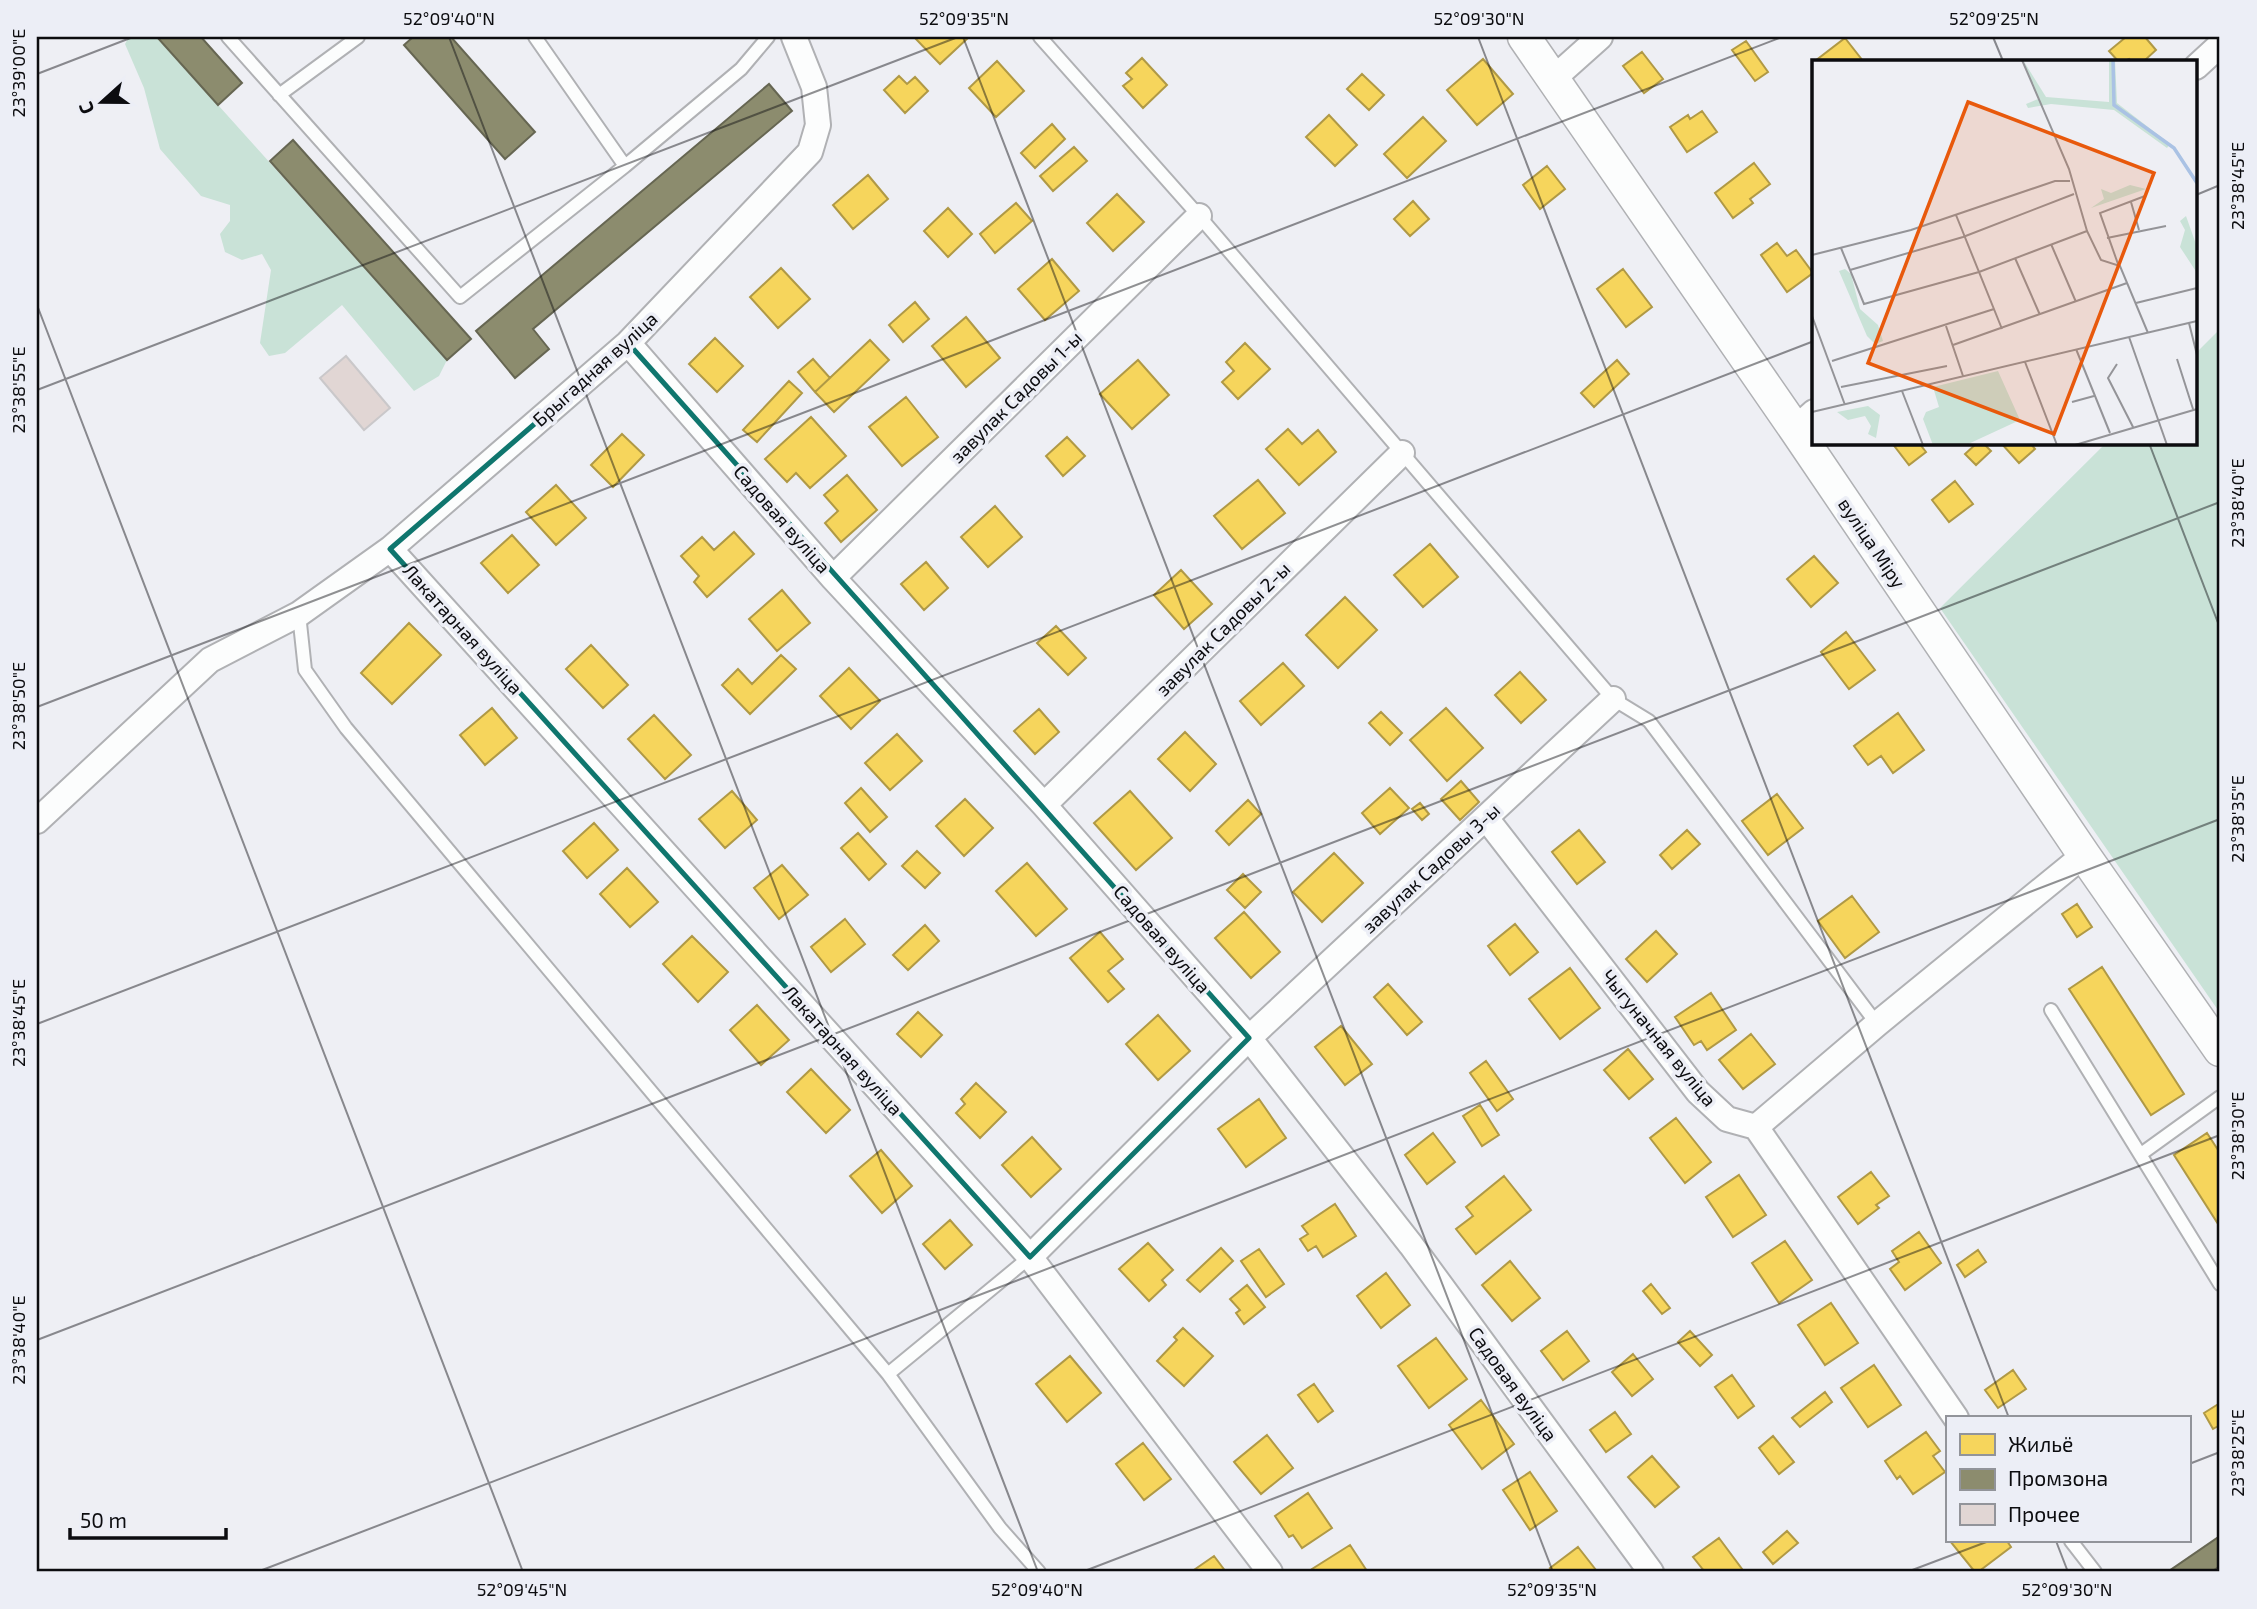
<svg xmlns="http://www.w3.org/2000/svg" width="2257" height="1609" font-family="'Exo 2',sans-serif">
  <rect width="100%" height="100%" fill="#eeeff4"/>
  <!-- green -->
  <path fill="#c9e2d7" d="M129 37H157L447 360 439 376 414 391 342 305 285 353 269 356 260 343 271 270 262 254 242 260 225 252 220 234 230 221V205L201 196 160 149 144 88 125 44Z
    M2220 329V1013L1940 608 2106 443H2196V353Z"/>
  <!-- homes -->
  <path fill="#f6d55c" stroke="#b09945" stroke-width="2" d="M914 37H969L940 64Z
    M2126 37H2145L2156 50 2144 61H2131L2129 59 2125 61H2118L2109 51Z
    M1845 38 1863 61H1815Z
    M1746 41 1768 72 1755 81 1732 50Z
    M1642 52 1663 79 1644 93 1623 66Z
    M1142 58 1167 85 1143 108 1123 86 1132 79 1126 73Z
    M1483 59 1513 94 1477 125 1447 90Z
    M997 61 1024 91 996 117 969 88Z
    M1362 74 1384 95 1369 110 1347 89Z
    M899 76 907 84 915 77 928 91 905 113 884 90Z
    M1702 111 1717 132 1687 152 1670 127 1688 115 1690 119Z
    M1329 115 1357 145 1335 166 1306 137Z
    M1423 117 1446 141 1407 178 1384 154Z
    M1052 124 1065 139 1035 168 1021 153Z
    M1074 147 1087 161 1053 191 1040 176Z
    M1754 163 1770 184 1750 199 1753 203 1733 218 1715 193Z
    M1547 166 1565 189 1540 209 1523 185Z
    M868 175 888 199 853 229 833 205Z
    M1117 194 1144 222 1113 251 1087 223Z
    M1413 201 1429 219 1410 236 1394 219Z
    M1016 203 1032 221 995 253 980 234Z
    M948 208 972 234 948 257 924 231Z
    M1777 243 1787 256 1796 250 1813 273 1787 292 1761 255Z
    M1052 259 1079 291 1045 320 1018 289Z
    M781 268 810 299 778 328 750 297Z
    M1623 269 1652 307 1626 327 1597 289Z
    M915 302 929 319 903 342 889 325Z
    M966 317 1000 358 966 387 932 346Z
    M715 338 743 366 717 392 689 364Z
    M870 340 889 360 834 412 815 392Z
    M1245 343 1270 369 1238 399 1222 382 1234 371 1226 362Z
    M813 359 830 378 815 392 798 372Z
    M1138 360 1169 395 1132 429 1100 394Z
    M1617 360 1629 374 1594 407 1581 393Z
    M789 381 802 393 757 442 743 430Z
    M906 397 938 437 902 466 869 427Z
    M811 417 846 456 810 488 796 473 787 482 765 459Z
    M1288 429 1302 444 1318 430 1336 452 1299 485 1266 449Z
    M622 434 644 455 613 487 591 465Z
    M1067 437 1085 456 1063 476 1046 456Z
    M1892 443H1919L1926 452 1909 465Z
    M1977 443H1983L1991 451 1976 465 1965 454Z
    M2001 443H2030L2035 449 2019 463Z
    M847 475 877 510 841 542 825 523 838 511 824 495Z
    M1258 480 1285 513 1242 549 1214 516Z
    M1955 481 1973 504 1949 522 1932 500Z
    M556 485 586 518 556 545 526 512Z
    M995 506 1022 537 988 567 961 537Z
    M734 532 754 554 707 597 694 582 699 576 681 556 702 537 714 550Z
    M512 535 539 565 508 593 481 563Z
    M1430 544 1458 577 1423 607 1394 575Z
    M1814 556 1838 583 1811 607 1787 579Z
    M926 562 948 588 924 610 901 584Z
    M1181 570 1212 604 1184 629 1154 595Z
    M782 590 810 623 777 651 749 619Z
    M1345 597 1377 630 1338 668 1306 635Z
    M409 623 441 655 392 704 361 673Z
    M1056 626 1086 658 1068 675 1037 643Z
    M1846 632 1875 670 1849 689 1821 652Z
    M591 645 628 685 603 708 566 669Z
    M781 655 796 669 750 714 722 685 738 669 752 684Z
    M1283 663 1304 686 1261 725 1240 701Z
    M849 668 880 701 851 729 820 696Z
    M1520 672 1546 700 1521 723 1495 695Z
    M492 708 517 738 485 765 460 735Z
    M1446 708 1483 748 1447 781 1410 740Z
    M1039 709 1059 732 1035 754 1014 731Z
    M1381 712 1402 733 1390 745 1369 723Z
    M1898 713 1924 750 1893 773 1881 756 1868 765 1854 746Z
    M654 715 691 755 665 779 628 739Z
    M1185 732 1216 764 1190 791 1158 759Z
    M897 734 922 761 890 790 865 763Z
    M1461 781 1479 802 1460 820 1441 799Z
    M861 788 887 817 870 832 845 803Z
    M1390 788 1409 808 1380 834 1362 813Z
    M732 791 757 820 725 848 699 819Z
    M1130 791 1172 838 1136 870 1094 823Z
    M1777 794 1803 828 1768 855 1742 821Z
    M965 799 993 828 964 856 936 826Z
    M1248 800 1261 814 1229 845 1216 831Z
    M1420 803 1429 814 1422 820 1412 809Z
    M594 823 618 850 587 878 563 851Z
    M1579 830 1605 862 1577 884 1552 852Z
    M1687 830 1700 844 1672 869 1660 855Z
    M858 833 886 864 869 880 841 848Z
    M917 851 940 873 925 888 902 866Z
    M1334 853 1363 883 1322 922 1293 892Z
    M1027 863 1067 909 1036 936 996 891Z
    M782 865 808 895 779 919 754 888Z
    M627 868 658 902 630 927 600 894Z
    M1243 874 1261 892 1245 908 1227 890Z
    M1852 896 1879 932 1845 958 1818 921Z
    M2077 904 2092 927 2077 937 2062 914Z
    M1244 912 1280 952 1251 978 1215 938Z
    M845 919 865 944 831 972 811 947Z
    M1515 924 1538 952 1510 975 1488 946Z
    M925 925 939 941 908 970 893 955Z
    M1656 931 1677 954 1647 982 1626 959Z
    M1100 932 1123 959 1108 971 1124 989 1108 1002 1070 958Z
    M692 936 728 972 698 1002 663 964Z
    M2102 967 2184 1094 2151 1115 2069 989Z
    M1570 968 1600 1008 1560 1039 1529 999Z
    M1388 984 1422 1022 1407 1035 1374 997Z
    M1711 993 1736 1030 1707 1050 1701 1041 1694 1045 1675 1017Z
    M757 1005 789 1040 761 1065 730 1030Z
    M918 1012 942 1035 921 1057 897 1034Z
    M1158 1015 1190 1051 1158 1080 1126 1044Z
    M1341 1026 1372 1064 1345 1085 1315 1047Z
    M1751 1034 1775 1064 1743 1089 1719 1060Z
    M1628 1049 1653 1079 1629 1099 1604 1070Z
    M1486 1061 1513 1099 1497 1111 1470 1073Z
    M811 1069 850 1110 826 1133 787 1092Z
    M976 1083 1006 1112 980 1138 956 1113 965 1104 961 1099Z
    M1259 1099 1286 1138 1246 1167 1218 1129Z
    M1480 1105 1499 1135 1482 1146 1463 1116Z
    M1676 1118 1711 1162 1685 1183 1650 1138Z
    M1433 1133 1455 1162 1427 1184 1405 1155Z
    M2207 1133 2220 1153V1227L2174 1155Z
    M1032 1137 1061 1169 1031 1197 1002 1165Z
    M881 1150 912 1186 882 1213 850 1176Z
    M1871 1172 1889 1196 1876 1205 1879 1208 1858 1224 1838 1197Z
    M1739 1175 1766 1215 1733 1237 1706 1197Z
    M1504 1176 1531 1210 1476 1254 1456 1229 1473 1216 1466 1207Z
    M1335 1204 1356 1236 1323 1257 1316 1246 1308 1251 1300 1239 1308 1234 1302 1226Z
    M950 1220 972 1245 945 1269 923 1244Z
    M1919 1232 1941 1263 1905 1290 1890 1269 1899 1262 1892 1251Z
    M1785 1241 1812 1280 1779 1303 1752 1263Z
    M1148 1243 1173 1270 1162 1280 1166 1285 1149 1301 1119 1269Z
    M1221 1248 1233 1261 1200 1292 1187 1280Z
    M1259 1249 1284 1284 1266 1297 1241 1261Z
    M1978 1250 1986 1262 1965 1277 1957 1265Z
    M1510 1261 1540 1298 1512 1321 1482 1285Z
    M1386 1273 1410 1305 1381 1328 1357 1296Z
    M1651 1284 1670 1308 1662 1314 1643 1291Z
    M1247 1285 1265 1307 1244 1324 1236 1313 1240 1310 1230 1299Z
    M1831 1303 1858 1343 1825 1365 1798 1325Z
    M1183 1328 1213 1356 1184 1386 1157 1361 1177 1340 1174 1337Z
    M1567 1331 1589 1361 1563 1380 1541 1351Z
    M1690 1331 1712 1355 1700 1366 1678 1342Z
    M1436 1338 1467 1379 1429 1408 1398 1366Z
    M1633 1354 1653 1379 1632 1396 1612 1372Z
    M1070 1356 1101 1393 1067 1422 1036 1384Z
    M1874 1365 1901 1405 1868 1427 1841 1388Z
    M2013 1370 2026 1389 1998 1408 1985 1390Z
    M1732 1375 1754 1406 1738 1418 1715 1387Z
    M1314 1384 1333 1411 1318 1422 1298 1395Z
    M1825 1392 1832 1402 1800 1427 1792 1418Z
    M1481 1400 1514 1444 1482 1469 1449 1425Z
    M2220 1403V1425L2213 1429 2204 1413Z
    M1615 1412 1631 1434 1606 1452 1590 1430Z
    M1926 1432 1940 1451 1933 1456 1945 1472 1913 1494 1900 1476 1897 1479 1885 1461Z
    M1267 1435 1293 1468 1261 1494 1234 1462Z
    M1773 1436 1794 1462 1779 1474 1759 1448Z
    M1143 1443 1171 1479 1144 1500 1116 1464Z
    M1652 1456 1679 1487 1655 1507 1628 1477Z
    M1530 1472 1557 1511 1530 1530 1503 1490Z
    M1308 1493 1332 1528 1302 1548 1293 1535 1289 1537 1275 1516Z
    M1787 1531 1798 1543 1773 1564 1763 1552Z
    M1719 1538 1742 1569 1737 1572H1705L1693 1557Z
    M1950 1541H2007L2011 1547 1978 1572H1975Z
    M1350 1545 1367 1571 1314 1572 1312 1569Z
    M1578 1547 1596 1570 1554 1572 1550 1568Z
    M1214 1556 1226 1572H1191Z"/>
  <!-- industry -->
  <path fill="#8c8c6e" stroke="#666652" stroke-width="2" d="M157 37H201L242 83 218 105Z
    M413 37H451L535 132 505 159 404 45Z
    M769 84 792 111 533 329 549 349 515 378 476 331Z
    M293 140 471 339 447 360 270 161Z
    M2220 1536V1566L2211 1572H2170L2169 1571Z"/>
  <!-- building -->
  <path fill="#e1d6d4" stroke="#cac8ca" stroke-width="2" d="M346 356 390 408 364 430 320 378Z"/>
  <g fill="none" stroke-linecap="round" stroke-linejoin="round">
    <!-- service casing -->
    <g stroke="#b0b1b4" stroke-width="16">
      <path id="service" d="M228 37 460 297 625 166 741 69 768 37
        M535 37 625 166
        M1040 37 1199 216 1613 699 1649 721 1877 1024
        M279 95 358 37
        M299 614 305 670 346 728 888 1374 1000 1528 1039 1572
        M2051 1010 2220 1284
        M2141 1154 2220 1097
        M888 1374 1030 1257
        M2071 1541 2095 1572"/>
    </g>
    <!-- minor casing -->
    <g stroke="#b0b1b4" stroke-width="28">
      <path id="minor" d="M2196 67 2220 45
        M1553 79 1600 37
        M628 343 833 578 1044 805 1249 1038 1411 1245 1651 1572
        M1795 429 1814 412
        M390 549 1030 1257 1270 1572
        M833 578 1199 216
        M1044 805 1402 453
        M1486 818 1698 1092 1727 1119 1756 1127 1956 1418
        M37 821 210 660 299 614 390 549 628 343 810 152 818 125 814 87 794 37
        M1756 1127 1877 1024 2084 855
        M1030 1257 1249 1038 1613 699"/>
    </g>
    <!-- tertiary casing -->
    <g stroke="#b0b1b4" stroke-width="35">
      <path id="tertiary" d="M1524 37 1795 429 2084 855 2220 1050"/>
    </g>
    <!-- service -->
    <use href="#service" stroke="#fcfdfd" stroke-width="12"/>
    <!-- minor -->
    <use href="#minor" stroke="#fcfdfd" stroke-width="24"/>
    <!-- tertiary -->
    <use href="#tertiary" stroke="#fcfdfd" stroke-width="32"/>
  </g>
  <!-- marked area -->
  <path fill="none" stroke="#0f766e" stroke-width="5" stroke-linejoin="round" d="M628 343 1249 1038 1030 1257 390 549Z"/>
  <!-- ticks -->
  <path fill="none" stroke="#0c0c0f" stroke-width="2" stroke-opacity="0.45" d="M449 37 1038 1572M963 37 1553 1572M1478 37 2009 1418M1993 37 2003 61M37 74 133 37M2196 195 2220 185M37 305 523 1572M37 390 958 37M2149 443 2220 628M37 707 1782 37M37 1024 1814 341M37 1340 2220 502M2189 1464 2220 1452M2056 1541 2068 1572M257 1572 2220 819M1082 1572 2220 1135M1907 1572 1989 1541"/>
  <g text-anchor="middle" stroke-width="7" stroke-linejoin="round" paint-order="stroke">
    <!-- street labels -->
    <g font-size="19" fill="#0c0c0f" stroke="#eceef6">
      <text transform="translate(595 369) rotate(-42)" y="7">Брыгадная вуліца</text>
      <text transform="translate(1016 397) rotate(-45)" y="7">завулак Садовы 1-ы</text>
      <text transform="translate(782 519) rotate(49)" y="7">Садовая вуліца</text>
      <text transform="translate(1872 543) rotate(56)" y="7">вуліца Міру</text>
      <text transform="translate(463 629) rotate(48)" y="7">Лакатарная вуліца</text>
      <text transform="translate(1223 629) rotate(-45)" y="7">завулак Садовы 2-ы</text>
      <text transform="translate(1431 868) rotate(-43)" y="7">завулак Садовы 3-ы</text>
      <text transform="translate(1162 939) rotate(49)" y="7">Садовая вуліца</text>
      <text transform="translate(1659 1038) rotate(51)" y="7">Чыгуначная вуліца</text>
      <text transform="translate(843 1050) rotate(48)" y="7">Лакатарная вуліца</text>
      <text transform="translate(1513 1384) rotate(54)" y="7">Садовая вуліца</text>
    </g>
  </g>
  <!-- overview -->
  <g transform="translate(1812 60)">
    <rect width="385" height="385" fill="#eeeff4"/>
    <path d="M211 0 234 37 297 42V0H303L305 43 358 84 355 88 302 50 239 44 216 48 214 44 226 39ZM318 125 334 129 279 148 292 139 289 129 299 133ZM374 156 385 187V213L368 187 373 170 368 161ZM33 209 39 214 48 249 66 265 71 281 63 284 55 276 27 211ZM186 311 208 360 154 385H121L111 359 114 352 127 347 121 327ZM56 346 68 355 64 378 56 374 59 366 53 356 36 360 25 352Z" fill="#c9e2d7"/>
    <path fill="none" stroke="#aac2e4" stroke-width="3.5" d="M301 0 302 45 362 88 385 123"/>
    <path fill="none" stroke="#949498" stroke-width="2" d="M210 0 257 109 275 171 289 200 308 206 336 273M319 142 327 170M144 155 190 269M295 178 354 166M239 184 264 242M29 188 52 244 167 212 275 171M0 195 99 170 243 121H258M203 198 228 255M306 204 288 153 333 136M38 210 151 177 262 134M324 243 385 228M0 256 33 345M377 263 385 295M134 266 151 316M317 277 355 385M141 285 315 223M264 289 298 373M365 299 381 349M20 301 182 249M213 302 245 385M305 304 296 318 321 367M29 327 135 306M90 331 111 385M260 342 282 336M0 352 385 261M263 385 385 349"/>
    <path fill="#e8590c" fill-opacity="0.15" stroke="#e8590c" stroke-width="3.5" d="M156 42 342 113 242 374 56 303Z"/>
    <rect width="385" height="385" fill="none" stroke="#0c0c0f" stroke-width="3.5"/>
  </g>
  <!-- border -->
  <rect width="2257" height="1609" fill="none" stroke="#eceef6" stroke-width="77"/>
  <!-- legend -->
  <rect x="1946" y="1416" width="245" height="126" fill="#eceef6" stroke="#92949a" stroke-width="2"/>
  <rect x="1960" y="1434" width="35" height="21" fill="#f6d55c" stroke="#92949a" stroke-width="2"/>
  <text x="2008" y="1452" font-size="21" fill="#0c0c0f">Жильё</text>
  <rect x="1960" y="1469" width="35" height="21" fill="#8c8c6e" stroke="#92949a" stroke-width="2"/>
  <text x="2008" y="1486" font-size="21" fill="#0c0c0f">Промзона</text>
  <rect x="1960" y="1504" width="35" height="21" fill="#e1d6d4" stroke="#92949a" stroke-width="2"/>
  <text x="2008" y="1522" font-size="21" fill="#0c0c0f">Прочее</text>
  <!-- north arrow -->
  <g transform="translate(102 102) rotate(249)" stroke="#eceef6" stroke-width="5" paint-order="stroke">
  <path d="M0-5L12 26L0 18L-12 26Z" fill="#0c0c0f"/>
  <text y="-10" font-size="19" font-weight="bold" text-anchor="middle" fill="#0c0c0f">С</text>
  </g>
  <!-- scale -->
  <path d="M70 1528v10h156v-10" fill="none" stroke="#0c0c0f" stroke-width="3.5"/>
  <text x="80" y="1528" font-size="21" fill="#0c0c0f" stroke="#eceef6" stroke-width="5" paint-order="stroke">50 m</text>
  <rect x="38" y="38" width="2180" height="1532" fill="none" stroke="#0c0c0f" stroke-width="2.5"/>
  <g font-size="18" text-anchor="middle" fill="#0c0c0f">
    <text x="449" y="25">52°09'40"N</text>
    <text x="964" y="25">52°09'35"N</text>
    <text x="1479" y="25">52°09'30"N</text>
    <text x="1994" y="25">52°09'25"N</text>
    <text transform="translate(19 73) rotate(-90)" y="6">23°39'00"E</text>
    <text transform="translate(2238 186) rotate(-90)" y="6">23°38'45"E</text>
    <text transform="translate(19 390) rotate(-90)" y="6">23°38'55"E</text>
    <text transform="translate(2238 503) rotate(-90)" y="6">23°38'40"E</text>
    <text transform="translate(19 706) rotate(-90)" y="6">23°38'50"E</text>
    <text transform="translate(2238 819) rotate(-90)" y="6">23°38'35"E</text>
    <text transform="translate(19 1023) rotate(-90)" y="6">23°38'45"E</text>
    <text transform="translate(2238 1136) rotate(-90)" y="6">23°38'30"E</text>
    <text transform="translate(19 1340) rotate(-90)" y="6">23°38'40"E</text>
    <text transform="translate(2238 1453) rotate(-90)" y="6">23°38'25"E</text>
    <text x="522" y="1596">52°09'45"N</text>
    <text x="1037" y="1596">52°09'40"N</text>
    <text x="1552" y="1596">52°09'35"N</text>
    <text x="2067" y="1596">52°09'30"N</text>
  </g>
</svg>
